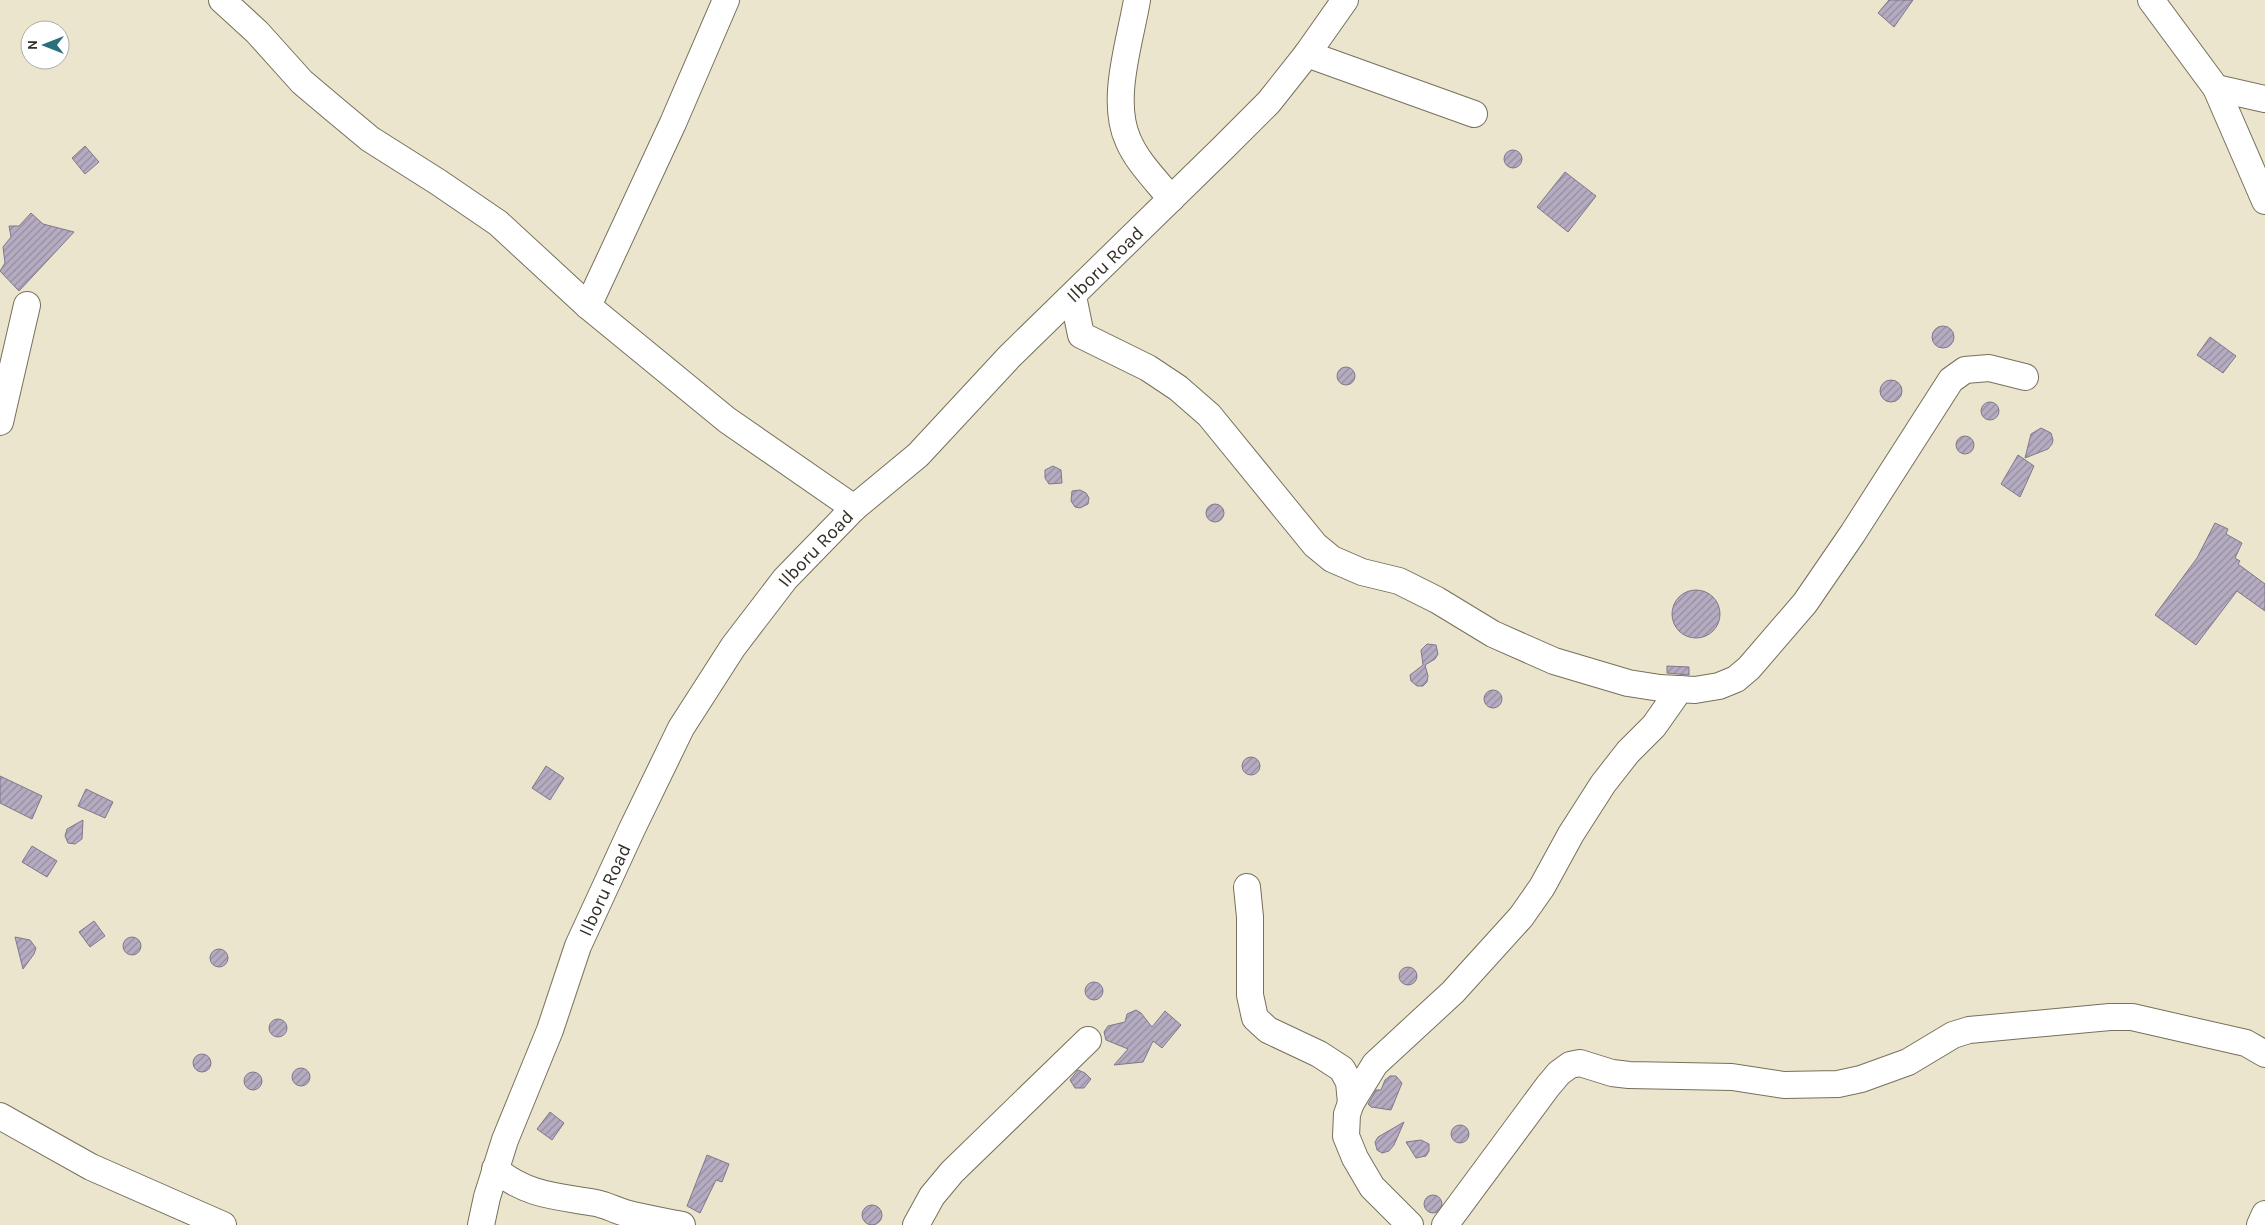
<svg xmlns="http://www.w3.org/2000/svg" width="2265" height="1225" font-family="Karla,sans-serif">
  <defs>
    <pattern id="building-hatch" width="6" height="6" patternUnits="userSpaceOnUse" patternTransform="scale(1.25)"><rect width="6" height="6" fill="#b5acc2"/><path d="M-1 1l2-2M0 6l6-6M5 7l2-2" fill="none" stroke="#948c9e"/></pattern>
  </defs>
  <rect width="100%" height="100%" fill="#ece5cd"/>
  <!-- building -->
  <path fill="url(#building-hatch)" stroke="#7f778b" d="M1889 0H1913L1894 27 1878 13Z
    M85 146 99 162 85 174 72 158Z
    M1504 159a9 9 0 1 1 18 0a9 9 0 1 1-18 0Z
    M1565 172 1596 196 1568 232 1537 207Z
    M31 213 43 224 74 232 19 291 0 271 5 263 3 247 11 237 9 226H19Z
    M1932 337a11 11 0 1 1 22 0a11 11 0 1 1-22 0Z
    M2210 337 2236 356 2223 373 2197 355Z
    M1337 376a9 9 0 1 1 18 0a9 9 0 1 1-18 0Z
    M1880 391a11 11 0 1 1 22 0a11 11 0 1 1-22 0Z
    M1981 411a9 9 0 1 1 18 0a9 9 0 1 1-18 0Z
    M2041 428 2051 433 2053 440 2052 444 2048 449 2025 458 2031 434Z
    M1956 445a9 9 0 1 1 18 0a9 9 0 1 1-18 0Z
    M2018 455 2034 466 2020 497 2001 484Z
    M1053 466 1061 470 1062 483 1049 484 1045 478V470Z
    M1072 491 1080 490 1086 493 1089 498 1088 504 1080 508 1075 507 1071 501Z
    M1206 513a9 9 0 1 1 18 0a9 9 0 1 1-18 0Z
    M2215 523 2228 529 2226 534 2242 543 2235 558 2240 561 2238 564 2265 584V611L2237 591 2196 645 2155 615 2197 558Z
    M1672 614a24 24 0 1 1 48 0a24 24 0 1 1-48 0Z
    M1427 644 1436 645 1438 654 1435 659 1425 665 1428 676 1427 682 1423 686H1417L1411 681 1410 675 1423 665 1421 650Z
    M1667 666 1689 667V675L1667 673Z
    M1484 699a9 9 0 1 1 18 0a9 9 0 1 1-18 0Z
    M1242 766a9 9 0 1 1 18 0a9 9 0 1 1-18 0Z
    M546 766 564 778 550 800 532 788Z
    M0 776 42 796 32 819 0 803Z
    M86 789 113 802 105 818 78 806Z
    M83 820 82 839 75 844 68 843 65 836 67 829Z
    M32 846 57 861 47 877 22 862Z
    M94 921 105 936 90 947 79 932Z
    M123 946a9 9 0 1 1 18 0a9 9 0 1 1-18 0Z
    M15 937 30 940 36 948 34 954 23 969Z
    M210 958a9 9 0 1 1 18 0a9 9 0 1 1-18 0Z
    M1399 976a9 9 0 1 1 18 0a9 9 0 1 1-18 0Z
    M1085 991a9 9 0 1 1 18 0a9 9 0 1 1-18 0Z
    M1136 1010 1141 1013 1152 1027 1165 1011 1181 1025 1162 1048 1153 1041 1143 1062 1114 1065 1128 1049 1106 1040 1104 1032 1108 1026 1125 1022 1127 1014Z
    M269 1028a9 9 0 1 1 18 0a9 9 0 1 1-18 0Z
    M193 1063a9 9 0 1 1 18 0a9 9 0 1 1-18 0Z
    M292 1077a9 9 0 1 1 18 0a9 9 0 1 1-18 0Z
    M1078 1070 1085 1073 1091 1079 1084 1088H1075L1070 1080Z
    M244 1081a9 9 0 1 1 18 0a9 9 0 1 1-18 0Z
    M1390 1076H1396L1402 1083 1391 1110 1371 1107 1368 1104 1376 1090H1381L1385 1080Z
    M550 1112 564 1123 552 1140 537 1129Z
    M1404 1122 1394 1145 1389 1151 1382 1153 1377 1150 1375 1142 1378 1137Z
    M1451 1134a9 9 0 1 1 18 0a9 9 0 1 1-18 0Z
    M1421 1140 1429 1144V1151L1426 1156 1416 1158 1406 1142Z
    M707 1155 729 1164 722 1182 716 1180 700 1213 687 1206Z
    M1424 1204a9 9 0 1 1 18 0a9 9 0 1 1-18 0Z
    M862 1215a10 10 0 1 1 20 0a10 10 0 1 1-20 0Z"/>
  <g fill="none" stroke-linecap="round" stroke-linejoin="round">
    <!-- minor casing -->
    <g stroke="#76705c" stroke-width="28">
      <g id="minor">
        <path d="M222 0 257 32 302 82 334 109 370 139 438 182 498 223 588 306 727 420 854 508"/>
        <path d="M1137 0C1130 42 1110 100 1128 140 1137 162 1157 181 1171 199"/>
        <path d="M2151 0 2216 88 2265 201"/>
        <path d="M1307 54 1474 114"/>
        <path d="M2216 88 2265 99"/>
        <path d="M1073 296 1081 335 1148 368 1178 388 1209 415 1315 545 1332 559 1362 572 1399 581 1437 600 1493 634 1554 661 1628 683 1660 688 1695 690 1719 686 1736 679 1749 668 1805 603 1853 533 1951 380 1965 370 1989 368 2025 377"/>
        <path d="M588 306 673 123 726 0"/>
        <path d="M0 422 27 305"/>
        <path d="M1247 887 1250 917V995L1255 1018 1268 1030 1319 1054 1342 1069 1349 1082 1351 1103"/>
        <path d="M0 1116 91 1167 223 1225"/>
        <path d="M495 1169C527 1196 557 1196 596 1203 606 1205 615 1210 625 1213 643 1218 663 1221 682 1225"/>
        <path id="s1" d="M481 1225 487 1197 505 1140 550 1030 578 946 632 829 681 728 733 647 785 579 854 508 918 455 1009 357 1223 148 1269 102 1307 54 1345 0"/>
        <path d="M916 1225 932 1196 952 1172 1088 1040"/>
        <path d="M1410 1225 1372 1187 1355 1158 1346 1136 1347 1114 1351 1103 1375 1064 1453 992 1521 917 1542 887 1571 834 1603 784 1628 752 1654 726 1680 689"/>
        <path d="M1445 1225 1548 1086 1559 1073 1570 1065 1580 1063 1612 1073 1629 1075 1732 1077 1784 1085 1838 1084 1861 1079 1908 1062 1953 1035 1969 1030 2110 1017H2132L2246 1043 2265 1054"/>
        <path d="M2260 1225 2265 1214"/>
      </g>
    </g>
    <!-- minor -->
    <use href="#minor" stroke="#fff" stroke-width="26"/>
  </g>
  <g text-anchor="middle" stroke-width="5" stroke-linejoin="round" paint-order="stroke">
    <!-- street labels -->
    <g font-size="19" fill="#333027" stroke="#fff">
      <text dy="7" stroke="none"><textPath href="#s1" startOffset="1168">Ilboru Road</textPath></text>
      <text dy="7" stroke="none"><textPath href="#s1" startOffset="762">Ilboru Road</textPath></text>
      <text dy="7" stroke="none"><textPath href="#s1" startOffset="358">Ilboru Road</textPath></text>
    </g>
  </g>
  <!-- north arrow -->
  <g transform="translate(45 45) rotate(270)"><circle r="24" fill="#ffffff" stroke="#adaca9"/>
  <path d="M0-4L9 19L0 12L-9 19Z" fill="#296f7c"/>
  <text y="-8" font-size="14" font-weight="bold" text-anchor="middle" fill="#333027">N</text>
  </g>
</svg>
